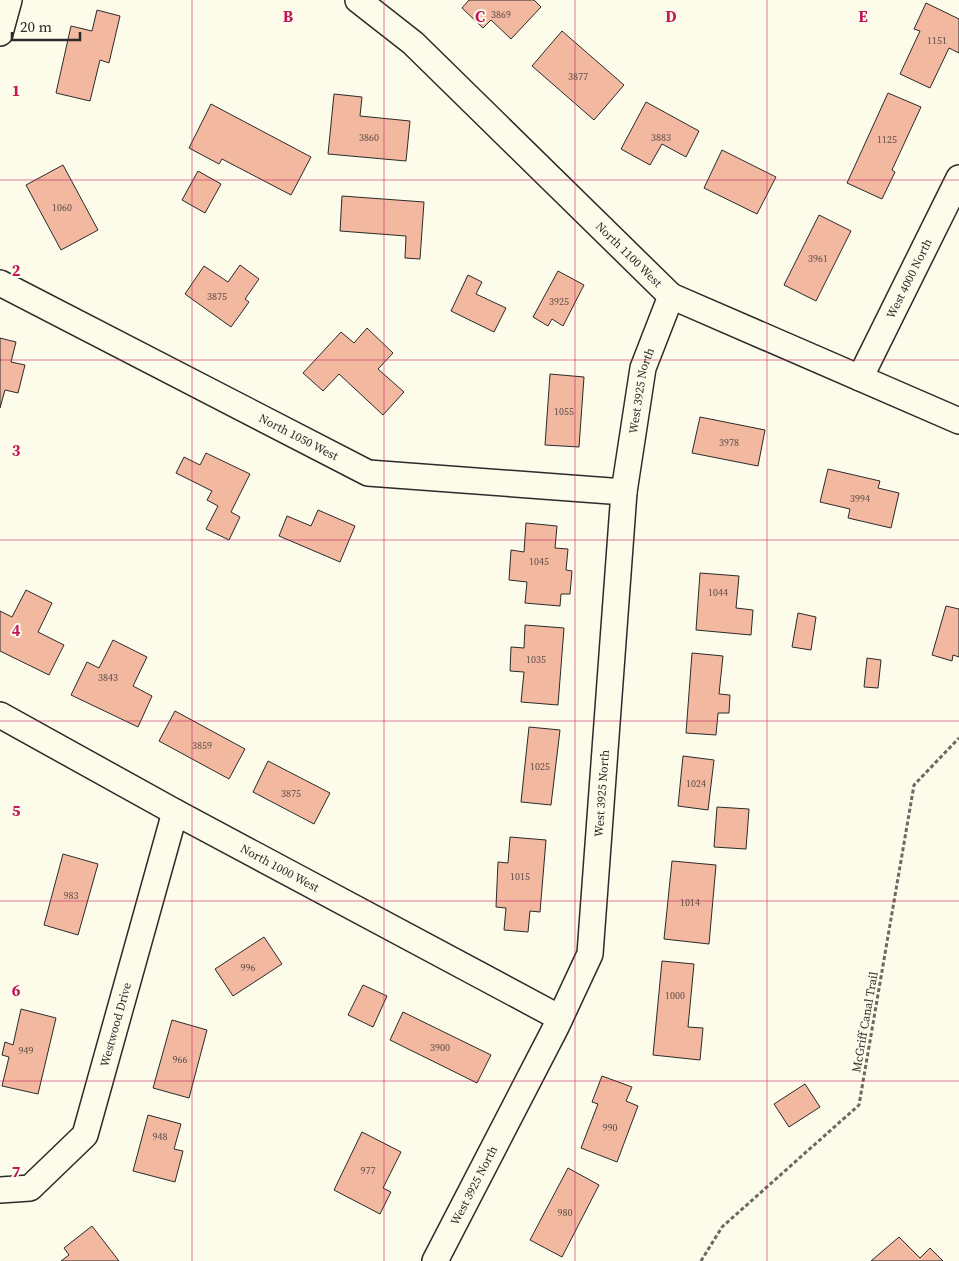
<svg xmlns="http://www.w3.org/2000/svg" width="959" height="1261" font-family="'Source Serif 4',serif">
  <rect width="100%" height="100%" fill="#fdfbea"/>
  <!-- building -->
  <path fill="#f2b8a0" stroke="#2b2b2b" d="M469 0H534L541 7 511 39 491 20 483 28 462 8Z
    M926 3 959 19V53L949 48 930 88 900 74 920 31 914 29Z
    M97 10 120 16 109 63 100 60 90 101 56 93 71 26 92 31Z
    M562 31 624 85 594 120 532 66Z
    M888 93 921 107 892 170 895 172 882 199 847 183Z
    M334 94 362 97 360 116 410 121 406 161 328 154Z
    M646 102 699 131 686 157 662 144 650 165 621 149Z
    M211 104 311 157 291 195 222 159 219 164 189 148Z
    M722 150 776 177 757 214 704 188Z
    M63 165 98 230 61 250 26 185Z
    M198 171 221 184 205 213 182 200Z
    M342 196 424 202 420 259 405 258 406 236 340 231Z
    M819 215 851 231 816 301 784 285Z
    M240 265 259 279 245 299 249 302 231 327 185 294 204 266 228 282Z
    M558 271 584 285 563 326 552 319 548 326 533 317Z
    M468 275 482 282 476 294 506 308 494 332 451 311Z
    M367 328 393 353 378 369 404 392 383 415 339 374 323 391 303 373 341 332 354 343Z
    M0 338 16 342 11 362 25 365 18 393 5 390 0 408Z
    M550 374 584 377 579 447 545 445Z
    M700 417 765 430 758 466 692 453Z
    M206 453 250 474 231 512 240 517 229 540 206 529 218 506 207 500 212 491 176 473 184 457 200 465Z
    M828 469 880 481 878 488 899 493 891 528 848 518 850 509 820 502Z
    M318 510 355 526 340 562 279 536 287 516 311 526Z
    M526 523 557 526 555 548 568 549 566 570 572 571 570 594H561L560 606 525 603 527 582 509 580 511 550 524 552Z
    M700 573 739 576 736 608 753 610 751 635 696 630Z
    M26 590 52 603 38 632 64 645 49 675 0 651V611L12 617Z
    M946 606 959 609V657L953 655 952 661 932 655Z
    M798 613 816 617 811 650 792 647Z
    M525 625 564 628 558 705 521 702 524 672 510 671 511 647 524 648Z
    M113 640 147 657 133 686 152 696 138 727 71 695 87 662 99 668Z
    M692 653 723 656 719 694 730 695 729 713H718L716 735 686 733Z
    M867 658 881 660 878 688 864 687Z
    M175 711 245 749 229 779 159 741Z
    M529 727 560 730 551 805 521 802Z
    M683 756 714 760 708 810 678 806Z
    M268 761 330 793 314 824 253 792Z
    M717 807 749 809 746 849 714 847Z
    M510 837 546 840 540 912 530 911 528 932 504 930 506 908 496 907 498 862 508 863Z
    M63 854 98 864 78 935 44 925Z
    M672 861 716 865 709 944 664 939Z
    M264 937 282 964 233 996 215 969Z
    M662 961 694 964 688 1027 703 1028 700 1060 653 1055Z
    M363 985 387 996 373 1027 348 1015Z
    M21 1009 56 1018 38 1094 2 1086 9 1057 2 1055 5 1042 13 1045Z
    M403 1012 491 1055 477 1083 390 1040Z
    M172 1020 207 1030 189 1098 153 1088Z
    M602 1076 632 1087 626 1101 638 1106 617 1162 581 1148 598 1104 592 1102Z
    M805 1084 820 1107 789 1127 774 1104Z
    M148 1115 181 1124 174 1149 183 1151 175 1182 133 1171Z
    M362 1132 401 1152 383 1188 391 1192 380 1214 334 1190Z
    M568 1168 599 1185 562 1257 530 1240Z
    M92 1226 119 1261H61L69 1255 64 1248Z
    M899 1237 920 1258 930 1248 943 1261H871Z"/>
  <g fill="none" stroke-linecap="round" stroke-linejoin="round">
    <!-- minor casing -->
    <g stroke="#2b2b2b" stroke-width="28">
      <g id="minor">
        <path id="s1" d="M358 0 413 43 671 296 959 421"/>
        <path d="M0 33 9 0"/>
        <path id="s2" d="M0 283 368 473 624 492"/>
        <path id="s3" d="M860 378 959 178"/>
        <path id="s4" d="M0 715 175 812 560 1018"/>
        <path id="s5" d="M0 1190 30 1188 85 1135 175 812"/>
        <path id="s6" d="M435 1261 556 1027 590 954 624 492 643 368 671 296"/>
      </g>
    </g>
    <!-- path -->
    <path stroke="#6a6964" stroke-width="3" stroke-dasharray="4 2.5" stroke-linecap="butt" d="M701 1261 722 1227 859 1105 914 785 959 738"/>
    <!-- minor -->
    <use href="#minor" stroke="#fdfbea" stroke-width="25"/>
  </g>
  <!-- grid -->
  <path fill="none" stroke="#c2185b" stroke-width="1" stroke-opacity="0.55" d="M192 0V1261M384 0V1261M575 0V1261M767 0V1261M0 180H959M0 360H959M0 540H959M0 721H959M0 901H959M0 1081H959"/>
  <g text-anchor="middle" stroke-width="4" stroke-linejoin="round" paint-order="stroke">
    <!-- number labels -->
    <g font-size="10" fill="#5d4e48">
      <text x="501" y="18">3869</text>
      <text x="937" y="44">1151</text>
      <text x="578" y="80">3877</text>
      <text x="369" y="141">3860</text>
      <text x="661" y="141">3883</text>
      <text x="887" y="143">1125</text>
      <text x="62" y="211">1060</text>
      <text x="818" y="262">3961</text>
      <text x="217" y="300">3875</text>
      <text x="559" y="305">3925</text>
      <text x="564" y="415">1055</text>
      <text x="729" y="446">3978</text>
      <text x="860" y="502">3994</text>
      <text x="539" y="565">1045</text>
      <text x="718" y="596">1044</text>
      <text x="536" y="663">1035</text>
      <text x="108" y="681">3843</text>
      <text x="202" y="749">3859</text>
      <text x="540" y="770">1025</text>
      <text x="696" y="787">1024</text>
      <text x="291" y="797">3875</text>
      <text x="520" y="880">1015</text>
      <text x="71" y="899">983</text>
      <text x="690" y="906">1014</text>
      <text x="248" y="971">996</text>
      <text x="675" y="999">1000</text>
      <text x="440" y="1051">3900</text>
      <text x="26" y="1054">949</text>
      <text x="180" y="1063">966</text>
      <text x="610" y="1131">990</text>
      <text x="160" y="1140">948</text>
      <text x="368" y="1174">977</text>
      <text x="565" y="1216">980</text>
    </g>
    <!-- street labels -->
    <g font-size="12" fill="#2b2b2b" stroke="#fdfbea">
      <text dy="4" stroke="none"><textPath href="#s1" startOffset="372">North 1100 West</textPath></text>
      <text dy="4" stroke="none"><textPath href="#s3" startOffset="111">West 4000 North</textPath></text>
      <text dy="4" stroke="none"><textPath href="#s6" startOffset="910">West 3925 North</textPath></text>
      <text dy="4" stroke="none"><textPath href="#s2" startOffset="336">North 1050 West</textPath></text>
      <text dy="4" stroke="none"><textPath href="#s6" startOffset="505">West 3925 North</textPath></text>
      <text dy="4" stroke="none"><textPath href="#s4" startOffset="319">North 1000 West</textPath></text>
      <text transform="translate(865 1022) rotate(-80)" y="4">McGriff Canal Trail</text>
      <text dy="4" stroke="none"><textPath href="#s5" startOffset="221">Westwood Drive</textPath></text>
      <text dy="4" stroke="none"><textPath href="#s6" startOffset="85">West 3925 North</textPath></text>
    </g>
  </g>
  <g font-size="16" text-anchor="middle" font-weight="bold" fill="#c2185b" stroke="#fdfbea" stroke-width="4" stroke-linejoin="round" paint-order="stroke">
    <text x="288" y="22">B</text>
    <text x="480" y="22">C</text>
    <text x="671" y="22">D</text>
    <text x="863" y="22">E</text>
    <text x="16" y="96">1</text>
    <text x="16" y="276">2</text>
    <text x="16" y="456">3</text>
    <text x="16" y="636">4</text>
    <text x="16" y="816">5</text>
    <text x="16" y="996">6</text>
    <text x="16" y="1177">7</text>
  </g>
  <!-- scale -->
  <path d="M12 32v8h68v-8" fill="none" stroke="#2b2b2b" stroke-width="2.5"/>
  <text x="20" y="32" font-size="15" fill="#2b2b2b" stroke="#fdfbea" stroke-width="4" paint-order="stroke">20 m</text>
</svg>
